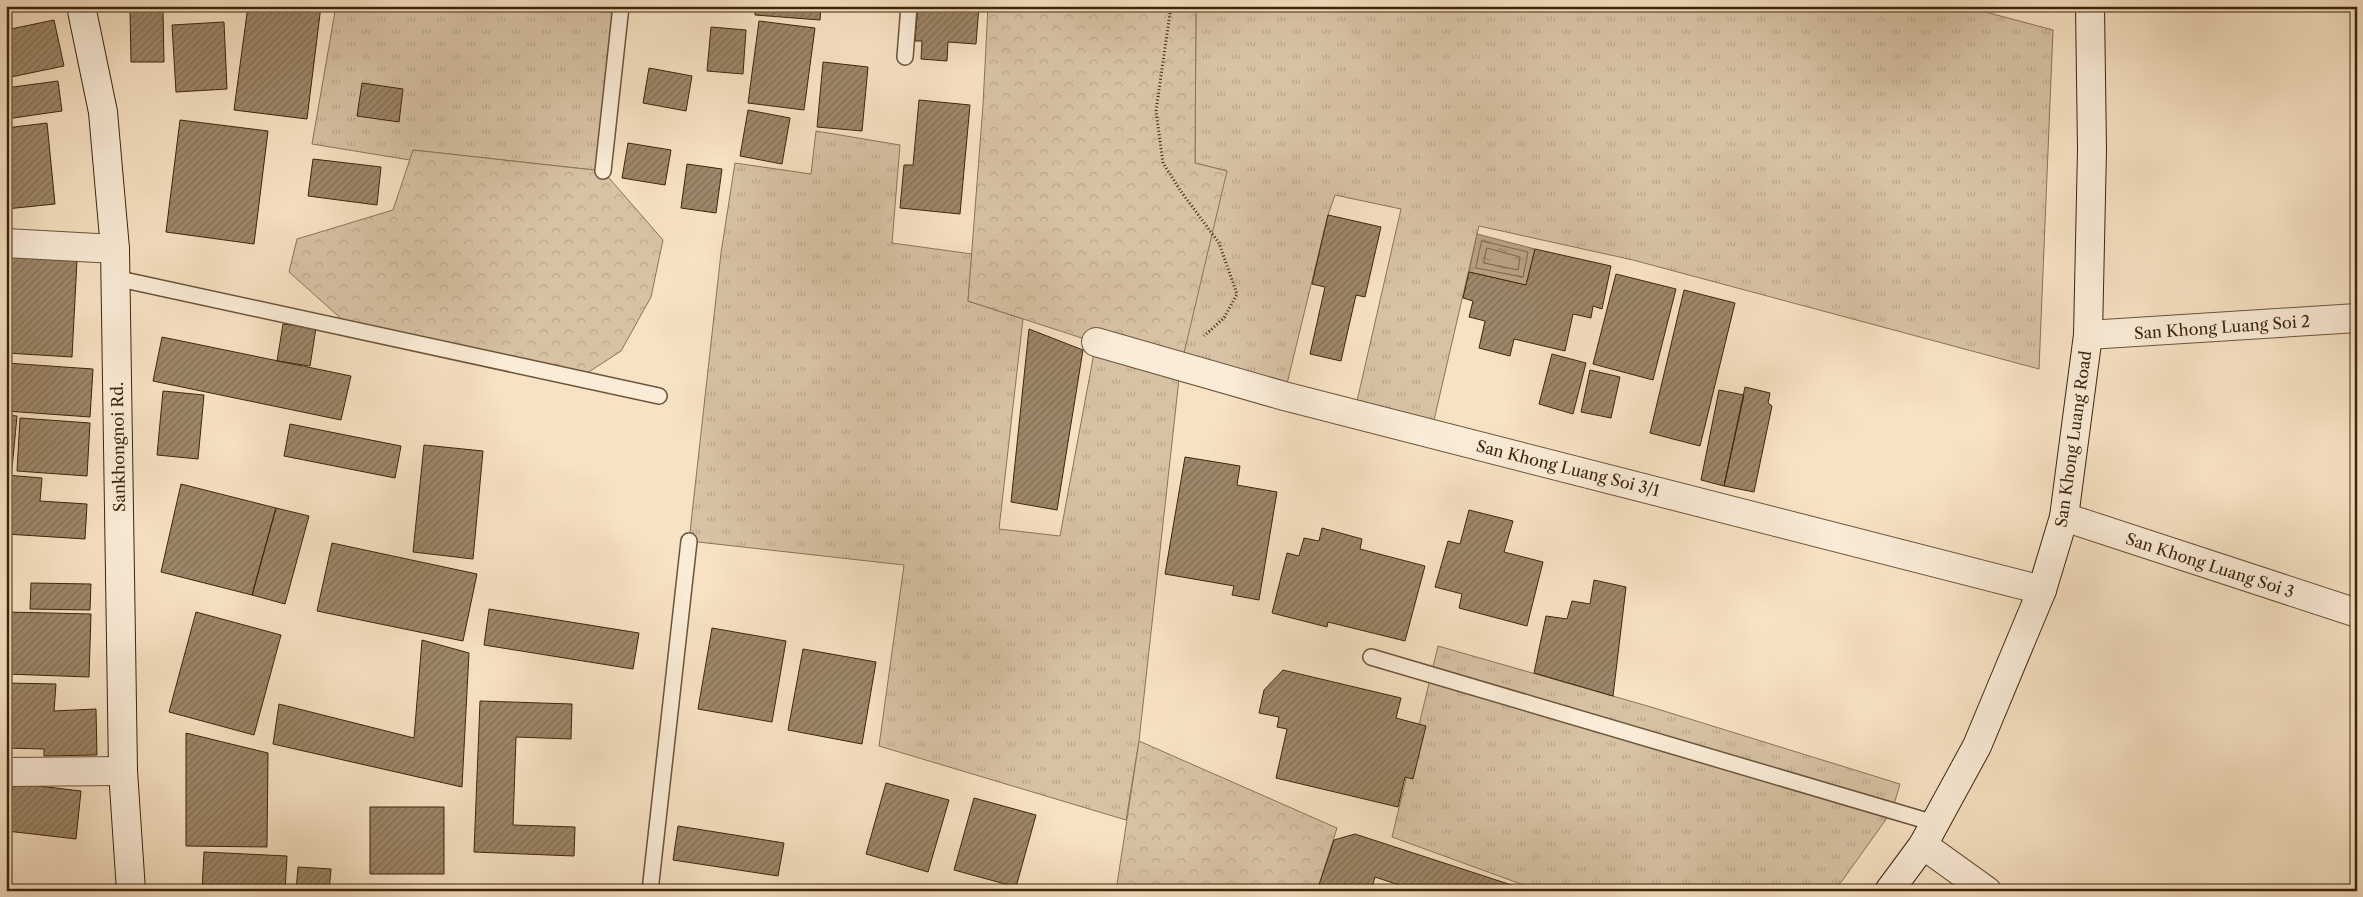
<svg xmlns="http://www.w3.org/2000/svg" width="2363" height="897" font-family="'Libre Caslon Text',serif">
  <defs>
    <pattern id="grass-tufts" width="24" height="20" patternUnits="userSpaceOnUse" patternTransform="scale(1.25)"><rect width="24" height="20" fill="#d7c2a4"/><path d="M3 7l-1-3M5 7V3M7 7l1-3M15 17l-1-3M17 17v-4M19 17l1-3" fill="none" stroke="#b9a78c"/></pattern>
    <pattern id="forest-crowns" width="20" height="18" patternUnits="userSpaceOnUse" patternTransform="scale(1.25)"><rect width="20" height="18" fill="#d7c2a4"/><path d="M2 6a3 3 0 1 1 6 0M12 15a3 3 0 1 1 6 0" fill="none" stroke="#b9a78c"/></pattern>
    <pattern id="water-ripples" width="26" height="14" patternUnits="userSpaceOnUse" patternTransform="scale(1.25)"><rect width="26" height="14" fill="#b8a284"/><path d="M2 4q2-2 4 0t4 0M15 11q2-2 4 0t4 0" fill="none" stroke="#97846a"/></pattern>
    <pattern id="building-hatch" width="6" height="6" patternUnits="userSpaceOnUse" patternTransform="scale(1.25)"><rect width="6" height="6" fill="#9e876a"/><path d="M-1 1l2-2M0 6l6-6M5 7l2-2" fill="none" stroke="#826e55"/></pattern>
  </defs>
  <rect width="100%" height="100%" fill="#f7e2c3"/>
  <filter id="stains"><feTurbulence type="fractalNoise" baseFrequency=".004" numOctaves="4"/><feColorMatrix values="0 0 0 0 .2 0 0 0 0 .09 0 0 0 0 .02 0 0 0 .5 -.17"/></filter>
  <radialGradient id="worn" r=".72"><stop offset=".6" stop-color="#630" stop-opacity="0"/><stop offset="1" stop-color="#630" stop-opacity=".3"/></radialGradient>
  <!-- grass -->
  <path fill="url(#grass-tufts)" stroke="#8a7457" d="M336 6H549L621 14 603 171 413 150 410 160 312 144Z
    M1196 6H1963L2053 30 2039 369 1633 260 1479 226 1431 433 1354 414 1401 209 1335 195 1328 215 1284 396 1180 370 1139 741 1126 820 879 746 904 565 689 541 721 253 735 163 811 174 816 131 900 145 892 243 972 254 968 301 1023 319 999 529 1060 536 1096 342 1227 171 1195 163Z
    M1438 646 1651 707 1900 784 1892 811 1842 881 1831 891H1540L1392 837Z"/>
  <!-- forest -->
  <path fill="url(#forest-crowns)" stroke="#8a7457" d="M988 6H1196L1195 163 1227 171 1180 370 968 301 983 105Z
    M413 150 603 171 663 240 651 297 621 351 578 379 355 331 289 272 297 239 393 210Z
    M1139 741 1337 828 1317 891H1116Z"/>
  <!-- water -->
  <path fill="url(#water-ripples)" stroke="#877053" d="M1477 234 1535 249 1526 285 1469 272Z"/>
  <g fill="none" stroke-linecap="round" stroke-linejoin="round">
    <!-- shore -->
    <path stroke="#7a6447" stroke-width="1" d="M1482 241 1528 252 1523 277 1476 268Z
      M1487 248 1520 257 1518 270 1484 263Z"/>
  </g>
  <!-- building -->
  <path fill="url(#building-hatch)" stroke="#3d250a" d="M248 6H321L307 119 234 110Z
    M666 6H699L698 10Z
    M755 6H821L820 20 755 15Z
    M858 6H885V10Z
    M918 6H979L976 44 948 42 947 61 921 59 922 41H915Z
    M130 11H163L164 62H131Z
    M54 20 64 66 6 78V30Z
    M759 21 815 28 804 110 748 103Z
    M224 22 227 89 176 92 172 25Z
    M711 27 746 30 743 74 707 71Z
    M823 62 868 67 862 131 817 127Z
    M649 68 692 76 686 111 643 103Z
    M58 81 62 111 6 119V88Z
    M362 83 403 89 399 122 357 116Z
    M919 100 970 105 960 214 900 208 904 165H913Z
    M748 110 790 118 782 164 740 156Z
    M180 120 268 131 254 244 166 232Z
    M47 123 55 204 6 209V128Z
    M628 143 671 150 665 185 622 178Z
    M313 159 381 167 377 205 308 196Z
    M687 164 722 169 716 213 681 208Z
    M1328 215 1381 227 1365 297 1356 295 1341 361 1310 354 1325 287 1312 284Z
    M1535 249 1611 266 1602 309 1593 306 1591 318 1573 314 1565 351 1514 339 1510 356 1479 348 1485 321 1469 317 1473 301 1463 298 1469 272 1526 285Z
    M6 257 77 260 72 357 6 353Z
    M1616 274 1676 289 1653 380 1593 364Z
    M1684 290 1735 303 1700 446 1650 433Z
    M283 324 316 328 310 366 277 361Z
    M1029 329 1083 350 1057 510 1011 502Z
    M162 337 351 376 341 420 153 381Z
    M1552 354 1586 363 1573 414 1539 404Z
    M6 363 93 369 90 417 6 411Z
    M1590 370 1620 377 1611 418 1581 412Z
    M1745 387 1770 393 1768 403 1772 406 1754 492 1724 486Z
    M1719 390 1744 395 1724 486 1701 480Z
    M163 391 204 395 198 459 157 455Z
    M6 415 17 416 12 469H6Z
    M20 418 90 423 87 476 17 471Z
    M290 424 401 446 395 478 284 456Z
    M424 445 483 451 473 559 413 552Z
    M1185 457 1240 466 1237 485 1277 492 1259 600 1232 595 1234 586 1165 574Z
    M6 475 42 478 40 501 87 504 85 539 6 534Z
    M181 484 276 508 252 595 161 572Z
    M276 508 309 516 285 604 252 595Z
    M1469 510 1513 521 1504 552 1543 562 1527 626 1459 608 1462 594 1435 587 1448 541 1460 544Z
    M1322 528 1362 539 1360 549 1425 566 1405 641 1328 622 1327 627 1272 613 1287 553 1299 556 1304 538 1319 541Z
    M332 543 477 574 463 641 317 611Z
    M1594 580 1626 587 1613 696 1534 673 1546 616 1567 619 1572 601 1590 604Z
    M31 583 91 584 90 610 30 609Z
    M489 609 639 633 633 669 484 645Z
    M6 612 91 614 89 677 6 674Z
    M196 612 281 635 254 735 169 712Z
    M712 628 786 641 772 722 698 709Z
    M422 640 469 653 462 787 273 744 279 704 414 738Z
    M803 649 876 662 862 744 788 730Z
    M1283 670 1401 698 1396 718 1426 726 1413 779 1405 777 1398 807 1276 778 1287 729 1277 727 1279 717 1259 713 1264 690Z
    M6 683 56 684 54 711 96 709 97 755 44 756V749L6 748Z
    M480 701 572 704 571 739 516 737 513 825 575 827 574 856 474 852Z
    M186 733 268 753 267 847 186 846Z
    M13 783 81 791 76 839 7 831Z
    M886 783 949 800 928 872 866 854Z
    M974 798 1036 815 1016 887 954 870Z
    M370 807H444V874H370Z
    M678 826 784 843 778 876 673 860Z
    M1355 834 1530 891H1417L1375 877 1371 891H1317L1334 840Z
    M204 852 287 856 285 891H202Z
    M298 867 331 869 329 891H296Z
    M480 886 515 888 514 891H479Z"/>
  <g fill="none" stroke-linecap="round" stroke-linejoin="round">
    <!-- lane casing -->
    <g stroke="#6c5438" stroke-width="18">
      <path id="lane" d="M905 57 909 6
        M603 171 621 6
        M115 278 659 396
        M1371 657 1934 823
        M650 891 689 541"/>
    </g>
    <!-- street casing -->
    <g stroke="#6c5438" stroke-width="30">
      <path id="street" d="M6 243 115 249
        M2088 335 2357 318
        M1096 342 1284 396 2042 590
        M2064 517 2357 613
        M6 772 123 771
        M1923 845 1987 891"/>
    </g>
    <!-- secondary casing -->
    <g stroke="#3d250a" stroke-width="30">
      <path id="secondary" d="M81 6 103 112 115 249 123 771 131 891
        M1889 891 1923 845 1977 746 2042 590 2064 517 2088 335 2092 150 2090 6"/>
    </g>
    <!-- path -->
    <path stroke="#3d250a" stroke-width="3" stroke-dasharray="1 2.5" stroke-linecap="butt" d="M1171 6 1156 111 1163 163 1180 190 1219 243 1237 294 1224 318 1204 336"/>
    <!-- lane -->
    <use href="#lane" stroke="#faecd8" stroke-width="15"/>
    <!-- street -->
    <use href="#street" stroke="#faecd8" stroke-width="28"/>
    <!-- secondary -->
    <use href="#secondary" stroke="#faecd8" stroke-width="28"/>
  </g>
  <g text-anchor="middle" stroke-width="4.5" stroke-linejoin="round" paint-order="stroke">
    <!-- street labels -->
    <g font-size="16" fill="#3d250a" stroke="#faecd8">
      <text transform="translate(2222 327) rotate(-4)" y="6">San Khong Luang Soi 2</text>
      <text transform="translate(2073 439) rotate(-82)" y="6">San Khong Luang Road</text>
      <text transform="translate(118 447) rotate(-91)" y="6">Sankhongnoi Rd.</text>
      <text transform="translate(1568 468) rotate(14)" y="6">San Khong Luang Soi 3/1</text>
      <text transform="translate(2210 565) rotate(18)" y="6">San Khong Luang Soi 3</text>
    </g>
  </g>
  <!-- margin -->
  <rect width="2363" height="897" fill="none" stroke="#f7e2c3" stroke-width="25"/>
  <rect x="8" y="8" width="2348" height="882" fill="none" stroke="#3d250a" stroke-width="2.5"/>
  <rect x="12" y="12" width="2338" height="872" fill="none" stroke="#3d250a"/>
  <rect width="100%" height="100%" filter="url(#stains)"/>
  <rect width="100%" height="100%" fill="url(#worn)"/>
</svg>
